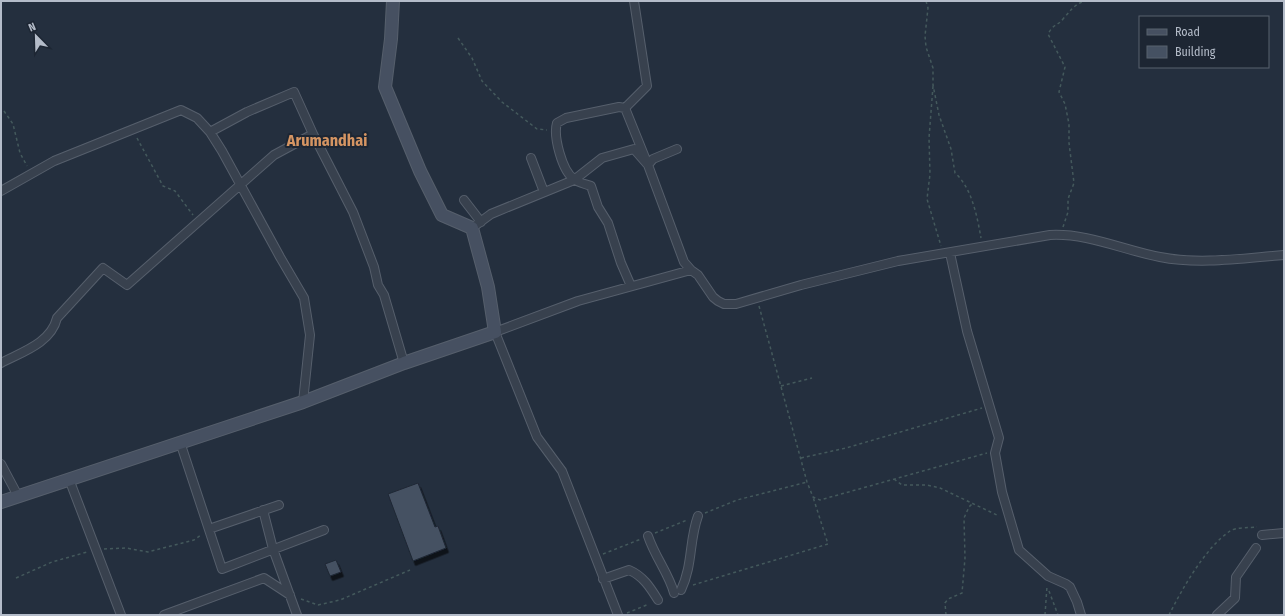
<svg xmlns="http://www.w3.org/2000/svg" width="1285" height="616" font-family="'Fira Sans Condensed',sans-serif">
  <defs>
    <filter id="shadow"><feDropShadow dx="2.5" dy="4.5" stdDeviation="0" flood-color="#0009"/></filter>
  </defs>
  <rect width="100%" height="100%" fill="#242f3e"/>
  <!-- building -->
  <path fill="#455162" stroke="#1f2835" filter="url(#shadow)" d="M418 483 435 527 438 526 446 548 413 561 388 494Z
    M336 560 341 572 330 576 325 564Z"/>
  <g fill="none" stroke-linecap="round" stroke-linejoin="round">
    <!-- street casing -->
    <g stroke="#565f6c" stroke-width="10">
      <path id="street" d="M634 1 647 86 625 108 648 165 653 159 677 149
        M625 108 619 107 566 118 557 123C553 136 562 171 574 179 578 183 586 184 591 186L598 207 608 223 621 263 631 286
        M313 134 353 212 374 267 378 285 384 295 404 363
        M531 158 544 192
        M1 191 54 161 181 110 197 118 210 132 222 151 280 257 304 298 310 335 303 402
        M464 200 481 222
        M472 228 491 214 574 180 602 158 634 149 648 165 684 262 691 270 578 301 495 332 537 437 562 471 618 615
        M950 253 967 331 999 438 995 453 1002 492 1019 550 1048 576 1066 584 1070 587 1077 602 1081 615
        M691 270 698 275 713 297 718 301 724 304H736L801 285 898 261 1050 235C1088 233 1123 250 1160 257 1200 265 1244 258 1284 255
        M1 363C22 352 51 343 57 318L103 268 127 285 274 155 313 134 294 92 247 112 210 132
        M180 442 222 569 324 530
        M1 464 18 496
        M69 479 121 615
        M263 510 273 549 297 615
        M209 529 279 505
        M1262 535 1284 533
        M648 536C655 557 669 574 674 593
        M603 579 629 570C643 576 650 587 658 600
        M681 590C693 565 689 540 698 516
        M164 615 264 578 290 595
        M1217 615 1235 598 1236 577 1256 548"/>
    </g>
    <!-- secondary casing -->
    <g stroke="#565f6c" stroke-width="14">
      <path id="secondary" d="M1 502 303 402 404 363 495 332 488 287 472 228 442 215 420 171 385 87 391 39 393 1"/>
    </g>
    <!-- path -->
    <path stroke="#44595c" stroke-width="1.5" stroke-dasharray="3 3" stroke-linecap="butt" d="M926 1 928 8 925 36 926 47 933 68V85L939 115 951 149 955 173C972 188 977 216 981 238
      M458 38 472 58 482 81 502 102 537 129 547 130
      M933 86 929 138 930 174 927 199 941 246
      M4 111 13 124 20 153 27 166
      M137 138 163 186 175 191 193 215
      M1063 227 1068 212V199L1074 183 1069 143V124L1065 104 1059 92 1065 67 1048 34C1054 23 1058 26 1063 19 1070 11 1074 5 1084 1
      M759 306 807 482 813 497 820 500 987 453
      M781 386 812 378
      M801 458 846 448 982 408
      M894 479 902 485H927L940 488 999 516
      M705 513 737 500 807 482
      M655 533 687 520
      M104 549 126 548 148 552 194 540 201 535
      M603 554 641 539
      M16 578 52 562 87 552
      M693 585 828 544 813 497
      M1049 591 1058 615
      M301 599 318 605 340 600 410 570
      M627 613 649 604
      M946 615 945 603 948 599 962 593 965 558 964 518 969 507 972 504
      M1045 615 1047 586
      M1169 615C1182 589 1205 548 1230 531 1236 527 1250 528 1257 527"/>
    <!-- street -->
    <use href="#street" stroke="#38414e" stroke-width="8"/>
    <!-- secondary -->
    <use href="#secondary" stroke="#465061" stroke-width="12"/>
  </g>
  <g text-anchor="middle" stroke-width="4" stroke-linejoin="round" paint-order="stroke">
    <!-- quarter labels -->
    <g font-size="16" font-weight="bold" fill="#d59563" stroke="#1d2633">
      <text x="327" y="146">Arumandhai</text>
    </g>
  </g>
  <!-- border -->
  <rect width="1285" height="616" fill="none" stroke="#b4bcc9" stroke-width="4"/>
  <!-- legend -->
  <rect x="1139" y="16" width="130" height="52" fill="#1d2633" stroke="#59626f"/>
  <rect x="1147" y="29" width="20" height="6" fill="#465061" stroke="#59626f"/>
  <text x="1175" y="36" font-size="12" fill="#b4bcc9">Road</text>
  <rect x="1147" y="46" width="20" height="12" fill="#455162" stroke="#59626f"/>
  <text x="1175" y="56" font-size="12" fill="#b4bcc9">Building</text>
  <!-- north arrow -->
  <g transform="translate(36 36) rotate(337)" stroke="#1d2633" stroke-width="3" paint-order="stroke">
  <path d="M0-3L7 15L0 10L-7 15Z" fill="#b4bcc9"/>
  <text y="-6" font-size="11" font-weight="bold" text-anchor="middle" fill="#b4bcc9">N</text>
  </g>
</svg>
